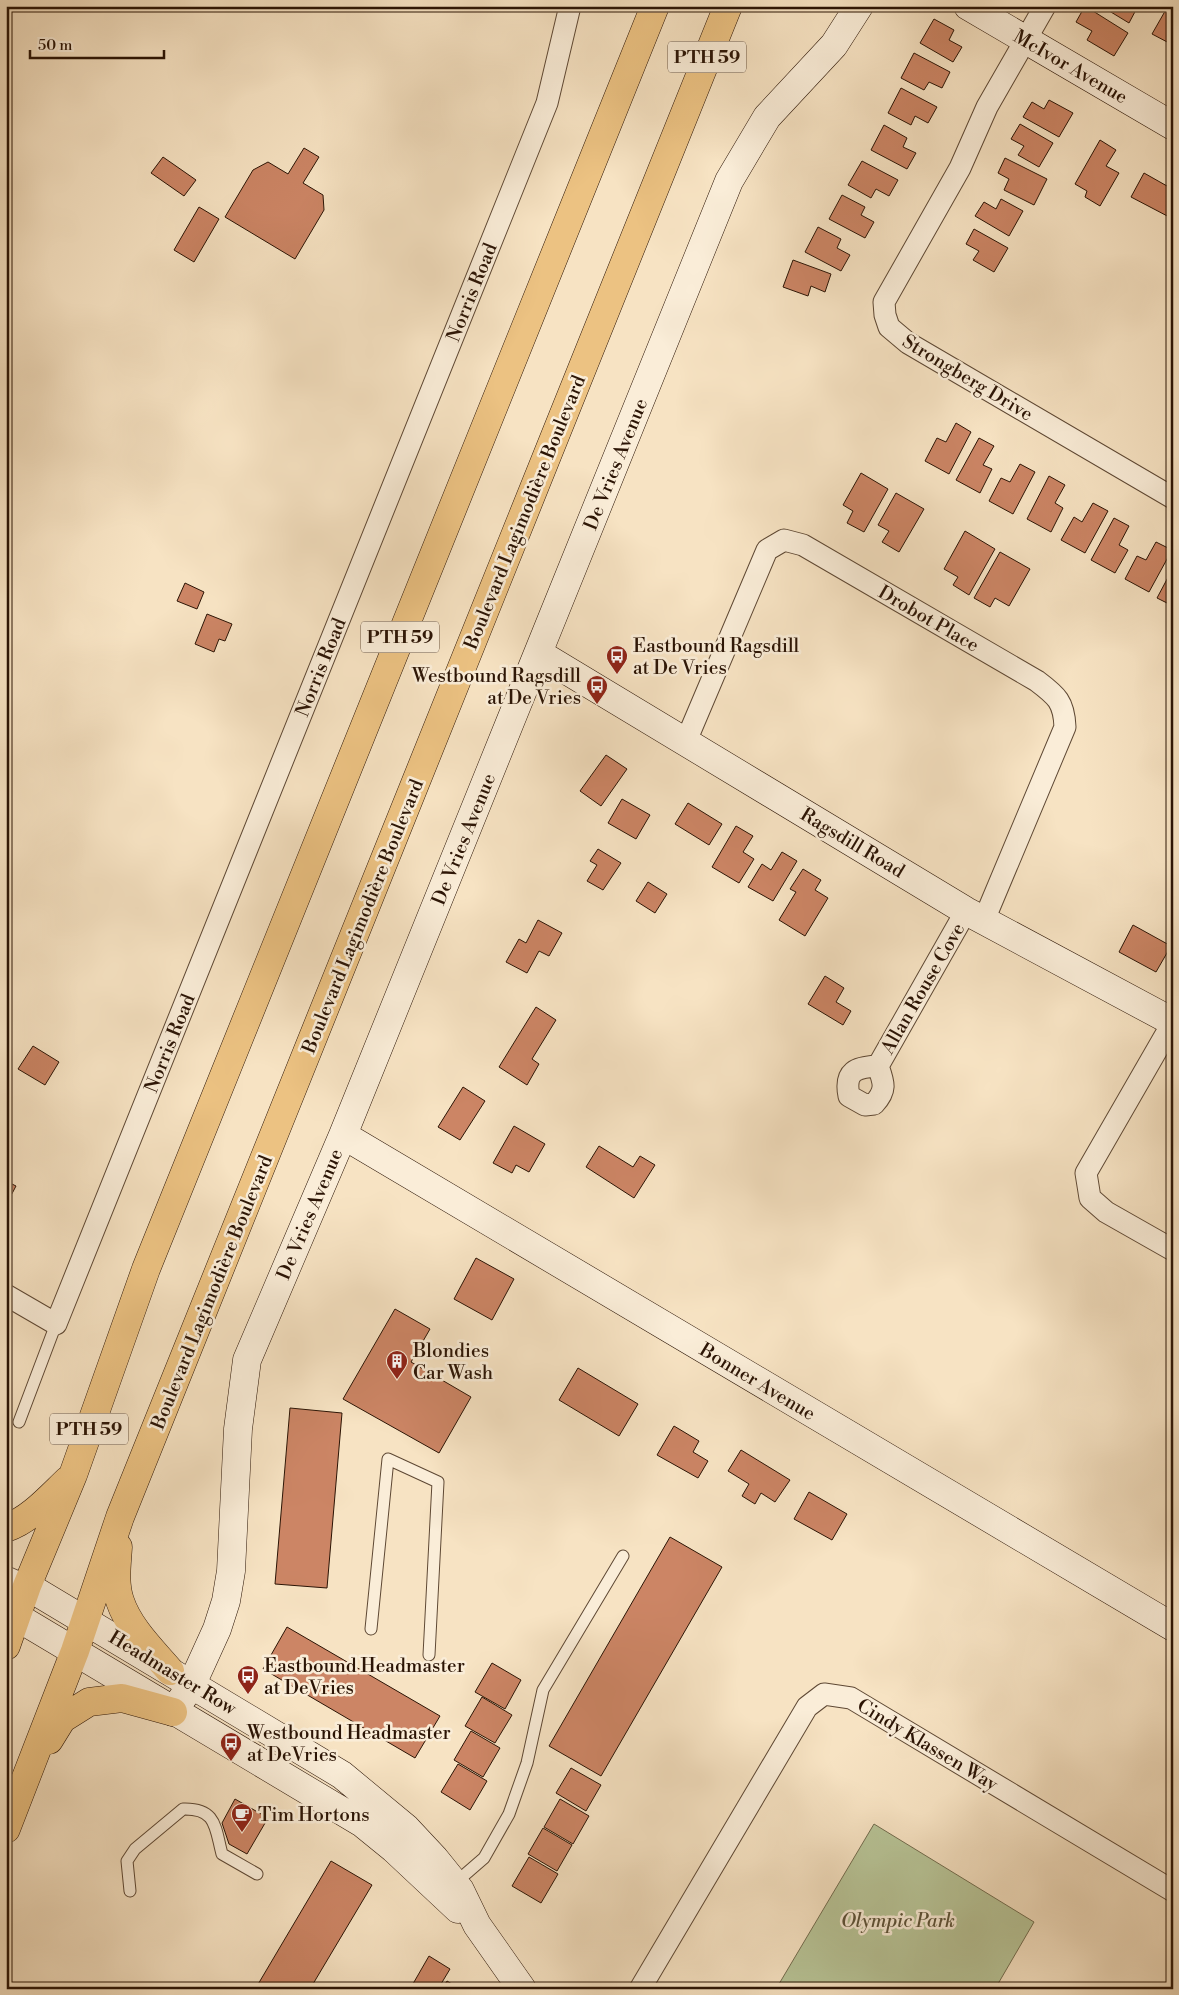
<svg xmlns="http://www.w3.org/2000/svg" width="1179" height="1995" font-family="'Libre Bodoni',serif">
  <rect width="100%" height="100%" fill="#f7e3c3"/>
  <filter id="stains"><feTurbulence type="fractalNoise" baseFrequency=".004" numOctaves="4"/><feColorMatrix values="0 0 0 0 .2 0 0 0 0 .09 0 0 0 0 .02 0 0 0 .5 -.17"/></filter>
  <radialGradient id="worn" r=".72"><stop offset=".6" stop-color="#630" stop-opacity="0"/><stop offset="1" stop-color="#630" stop-opacity=".3"/></radialGradient>
  <!-- green -->
  <path fill="#b8c598" stroke="#726c4e" d="M874 1824 1034 1922 995 1989H776Z"/>
  <!-- building -->
  <path fill="#cc8565" stroke="#2b1405" d="M1085 6 1128 33 1114 56 1087 40 1092 31 1076 22Z
    M1101 6H1138L1129 23Z
    M1168 6H1173L1171 44 1152 34Z
    M934 19 954 30 949 40 962 47 953 62 920 43Z
    M914 53 950 72 942 88 929 82 924 90 901 78Z
    M901 88 937 107 928 123 915 116 911 125 888 113Z
    M1049 100 1073 113 1059 137 1023 117 1032 102 1044 109Z
    M1020 124 1053 143 1039 167 1018 155 1024 146 1011 139Z
    M884 125 907 138 903 147 916 153 907 169 871 150Z
    M1100 140 1116 150 1106 166 1119 173 1100 206 1085 197 1087 191 1075 184Z
    M304 148 319 157 303 183 323 195 324 210 295 259 225 217 253 170 268 162 288 174Z
    M163 157 196 180 184 196 151 173Z
    M1005 158 1047 179 1034 205 1004 190 1009 179 998 173Z
    M862 161 898 180 889 196 876 189 871 198 848 185Z
    M1144 173 1167 186 1170 180 1173 182V219L1131 197Z
    M842 195 865 207 861 215 874 222 865 238 829 219Z
    M1001 199 1023 211 1009 236 975 216 984 202 996 209Z
    M199 207 219 219 194 262 174 250Z
    M818 227 841 239 837 248 850 255 841 271 805 252Z
    M974 229 1008 248 994 272 973 260 979 251 966 244Z
    M793 260 831 274 825 292 811 286 808 296 783 287Z
    M956 423 971 432 949 474 925 461 937 438 946 442Z
    M979 438 994 446 983 465 992 469 980 493 956 480Z
    M1020 464 1035 472 1013 514 989 501 1001 478 1010 482Z
    M861 473 888 489 864 532 847 523 853 511 843 505Z
    M1049 476 1065 485 1055 503 1063 508 1051 532 1027 519Z
    M896 493 924 509 899 552 882 542 889 531 878 525Z
    M1093 503 1108 511 1085 553 1061 540 1074 517 1082 522Z
    M1114 518 1129 526 1119 545 1128 550 1115 573 1091 560Z
    M965 531 995 549 969 595 953 585 958 577 944 569Z
    M1156 542 1172 550 1149 592 1125 579 1137 556 1146 560Z
    M1000 552 1030 569 1009 606 995 598 990 607 974 598Z
    M1173 568V606L1157 598Z
    M185 583 204 592 197 609 177 601Z
    M207 614 232 624 225 641 219 639 214 652 195 644Z
    M606 755 627 769 601 806 580 791Z
    M622 799 650 815 636 839 608 823Z
    M688 803 722 824 709 845 675 824Z
    M736 826 753 836 743 852 754 859 739 883 712 867Z
    M598 849 621 863 603 890 587 881 597 865 590 861Z
    M782 852 797 861 773 901 748 887 762 864 771 870Z
    M803 869 821 880 815 890 828 898 805 936 779 920 796 892 790 889Z
    M648 882 667 894 655 913 636 901Z
    M538 920 562 933 549 956 539 951 527 973 506 962 519 939 526 943Z
    M1133 925 1171 946 1156 972 1119 952Z
    M825 976 844 988 836 1002 851 1011 843 1025 808 1004Z
    M536 1007 556 1020 532 1059 539 1064 527 1085 499 1067Z
    M33 1046 59 1062 45 1085 18 1069Z
    M463 1087 485 1101 460 1140 438 1127Z
    M514 1126 545 1144 529 1172 516 1165 512 1173 493 1163Z
    M599 1146 633 1167 640 1156 655 1165 634 1198 586 1167Z
    M6 1181 16 1186 6 1205Z
    M476 1258 514 1279 492 1320 454 1299Z
    M395 1309 430 1329 411 1362 471 1397 439 1453 343 1399Z
    M578 1368 638 1404 619 1436 559 1400Z
    M290 1408 342 1413 327 1588 275 1584Z
    M674 1426 699 1441 693 1452 708 1461 698 1478 657 1455Z
    M741 1450 790 1480 775 1502 761 1493 755 1504 742 1496 749 1484 728 1471Z
    M809 1492 847 1514 832 1540 794 1519Z
    M670 1537 722 1567 601 1776 549 1746Z
    M287 1627 440 1716 415 1758 263 1669Z
    M492 1663 521 1680 505 1709 475 1692Z
    M482 1697 512 1715 495 1743 465 1726Z
    M471 1731 500 1748 483 1777 454 1760Z
    M458 1764 487 1781 470 1810 441 1792Z
    M571 1768 601 1785 586 1811 556 1793Z
    M235 1799 268 1818 247 1854 229 1844 222 1823Z
    M560 1799 589 1816 573 1844 544 1827Z
    M543 1828 572 1845 557 1871 528 1854Z
    M529 1857 558 1874 541 1903 512 1886Z
    M331 1861 372 1885 310 1989H251L254 1985 257 1986Z
    M429 1956 450 1969 438 1989H410Z
    M447 1981 460 1989H442Z"/>
  <g fill="none" stroke-linecap="round" stroke-linejoin="round">
    <!-- lane casing -->
    <g stroke="#5e4834" stroke-width="13">
      <path id="lane" d="M19 1422 56 1324
        M371 1629 388 1459 438 1482 429 1655
        M454 1884 484 1858 509 1814 527 1763 543 1690 623 1556
        M130 1891 127 1861 135 1849 183 1809C217 1808 215 1828 222 1854L257 1874"/>
    </g>
    <!-- street casing -->
    <g stroke="#5e4834" stroke-width="23">
      <path id="street" d="M1045 6 987 107 960 168 884 302 885 315 889 327 908 343 1173 498
        M686 741 767 550 784 540 803 545 1037 681C1057 696 1064 702 1065 727L984 920
        M1173 1022 1086 1173 1090 1198 1106 1212 1173 1250
        M878 1066C856 1067 844 1071 849 1096L865 1105 874 1104C887 1090 884 1083 878 1066L966 911
        M6 1295 56 1324 547 103 570 6
        M6 1577 27 1586
        M640 1989 807 1707 824 1694 851 1698 1173 1891"/>
    </g>
    <!-- secondary casing -->
    <g stroke="#2b1405" stroke-width="29">
      <path id="secondary" d="M968 6 1173 126
        M538 653 966 911 1173 1022
        M343 1135 1173 1627
        M27 1586 342 1775 406 1828 435 1859 460 1890 477 1925 522 1989
        M17 1617 362 1823 394 1849 458 1909
        M173 1712 192 1684 217 1629 226 1601 231 1571 238 1429 247 1360 343 1135 729 181 767 117 834 45 859 6"/>
    </g>
    <!-- primary casing -->
    <g stroke="#2b1405" stroke-width="29">
      <path id="primary" d="M6 1528C30 1520 50 1497 68 1480
        M118 1547C117 1564 114 1584 120 1601 129 1628 152 1650 170 1671
        M6 1646 27 1586 73 1475 146 1269 655 6
        M49 1740 62 1719 89 1702 122 1698 173 1712
        M6 1829 75 1651 120 1517 728 6"/>
    </g>
    <!-- lane -->
    <use href="#lane" stroke="#faedd8" stroke-width="11"/>
    <!-- street -->
    <use href="#street" stroke="#faedd8" stroke-width="21"/>
    <!-- secondary -->
    <use href="#secondary" stroke="#faedd8" stroke-width="28"/>
    <!-- primary -->
    <use href="#primary" stroke="#ecc282" stroke-width="28"/>
  </g>
  <!-- icons -->
  <defs>
    <g id="bus-pin" transform="scale(1.125)"><path d="M0 17L-7.5 6A9.5 9.5 0 1 1 7.5 6Z" fill="#8f2418" stroke="#faedd8"/><path d="M-5-6H5V4H4V6H2V4H-2V6H-4V4H-5ZM-3.5-4V0h7V-4ZM-3.5 1.2v1.5H-2V1.2ZM2 1.2v1.5H3.5V1.2Z" fill="#fff"/></g>
    <g id="building-pin" transform="scale(1.125)"><path d="M0 17L-7.5 6A9.5 9.5 0 1 1 7.5 6Z" fill="#8f2418" stroke="#faedd8"/><path d="M-4-6H4V6H1V3H-1V6H-4ZM-2.5-4.3h1.7v1.8h-1.7ZM.8-4.3h1.7v1.8H.8ZM-2.5-1h1.7V.8h-1.7ZM.8-1h1.7V.8H.8Z" fill="#fff"/></g>
    <g id="cafe-pin" transform="scale(1.125)"><path d="M0 17L-7.5 6A9.5 9.5 0 1 1 7.5 6Z" fill="#8f2418" stroke="#faedd8"/><path d="M-5.5-4.5H6V0H3Q3 3.5 0 3.5H-2.5Q-5.5 3.5-5.5 0ZM3-3.2v2h1.7v-2ZM-6 4.5H4V6H-6Z" fill="#fff"/></g>
  </defs>
  <g fill-rule="evenodd">
    <use href="#bus-pin" x="617" y="656"/>
    <use href="#bus-pin" x="597" y="686"/>
    <use href="#building-pin" x="397" y="1361"/>
    <use href="#bus-pin" x="248" y="1676"/>
    <use href="#bus-pin" x="231" y="1743"/>
    <use href="#cafe-pin" x="242" y="1814"/>
  </g>
  <g text-anchor="middle" stroke-width="5" stroke-linejoin="round" paint-order="stroke">
    <!-- shield labels -->
    <g fill="#faedd8" stroke="#695544" stroke-width="1">
      <rect x="668" y="41.5" width="78" height="31" rx="4"/>
      <rect x="361" y="621.5" width="78" height="31" rx="4"/>
      <rect x="50" y="1413.5" width="78" height="31" rx="4"/>
    </g>
    <g font-size="18" font-weight="bold" fill="#2b1405">
      <text x="707" y="63">PTH 59</text>
      <text x="400" y="643">PTH 59</text>
      <text x="89" y="1435">PTH 59</text>
    </g>
    <!-- street labels -->
    <g font-size="19" fill="#2b1405" stroke="#faedd8">
      <text transform="translate(1071 66) rotate(30)" y="7">McIvor Avenue</text>
      <text transform="translate(471 292) rotate(-68)" y="7">Norris Road</text>
      <text transform="translate(968 377) rotate(31)" y="7">Strongberg Drive</text>
      <text transform="translate(615 464) rotate(-68)" y="7">De Vries Avenue</text>
      <text transform="translate(524 512) rotate(-68)" y="7">Boulevard Lagimodière Boulevard</text>
      <text transform="translate(929 618) rotate(30)" y="7">Drobot Place</text>
      <text transform="translate(320 667) rotate(-68)" y="7">Norris Road</text>
      <text transform="translate(463 839) rotate(-68)" y="7">De Vries Avenue</text>
      <text transform="translate(853 842) rotate(31)" y="7">Ragsdill Road</text>
      <text transform="translate(362 916) rotate(-68)" y="7">Boulevard Lagimodière Boulevard</text>
      <text transform="translate(922 988) rotate(-60)" y="7">Allan Rouse Cove</text>
      <text transform="translate(169 1043) rotate(-68)" y="7">Norris Road</text>
      <text transform="translate(309 1214) rotate(-67)" y="7">De Vries Avenue</text>
      <text transform="translate(211 1292) rotate(-68)" y="7">Boulevard Lagimodière Boulevard</text>
      <text transform="translate(758 1381) rotate(31)" y="7">Bonner Avenue</text>
      <text transform="translate(173 1672) rotate(31)" y="7">Headmaster Row</text>
      <text transform="translate(928 1744) rotate(31)" y="7">Cindy Klassen Way</text>
    </g>
    <!-- poi labels -->
    <g font-size="19" fill="#2b1405" stroke="#faedd8" text-anchor="start">
      <text x="633" y="652">Eastbound Ragsdill<tspan x="633" dy="22">at De Vries</tspan></text>
      <text x="581" y="682" text-anchor="end">Westbound Ragsdill<tspan x="581" dy="22">at De Vries</tspan></text>
      <text x="413" y="1357">Blondies<tspan x="413" dy="22">Car Wash</tspan></text>
      <text x="264" y="1672">Eastbound Headmaster<tspan x="264" dy="22">at DeVries</tspan></text>
      <text x="247" y="1739">Westbound Headmaster<tspan x="247" dy="22">at DeVries</tspan></text>
      <text x="258" y="1821">Tim Hortons</text>
    </g>
    <!-- park labels -->
    <g font-size="19" font-style="italic" fill="#5c5238" stroke="#faedd8">
      <text x="898" y="1927">Olympic Park</text>
    </g>
  </g>
  <!-- margin -->
  <rect width="1179" height="1995" fill="none" stroke="#f7e3c3" stroke-width="25"/>
  <rect x="8" y="8" width="1164" height="1980" fill="none" stroke="#2b1405" stroke-width="2.5"/>
  <rect x="12" y="12" width="1154" height="1970" fill="none" stroke="#2b1405"/>
  <!-- scale -->
  <path d="M30 50v8h134v-8" fill="none" stroke="#2b1405" stroke-width="2.5"/>
  <text x="38" y="50" font-size="15" fill="#2b1405" stroke="#faedd8" stroke-width="4" paint-order="stroke">50 m</text>
  <rect width="100%" height="100%" filter="url(#stains)"/>
  <rect width="100%" height="100%" fill="url(#worn)"/>
</svg>
